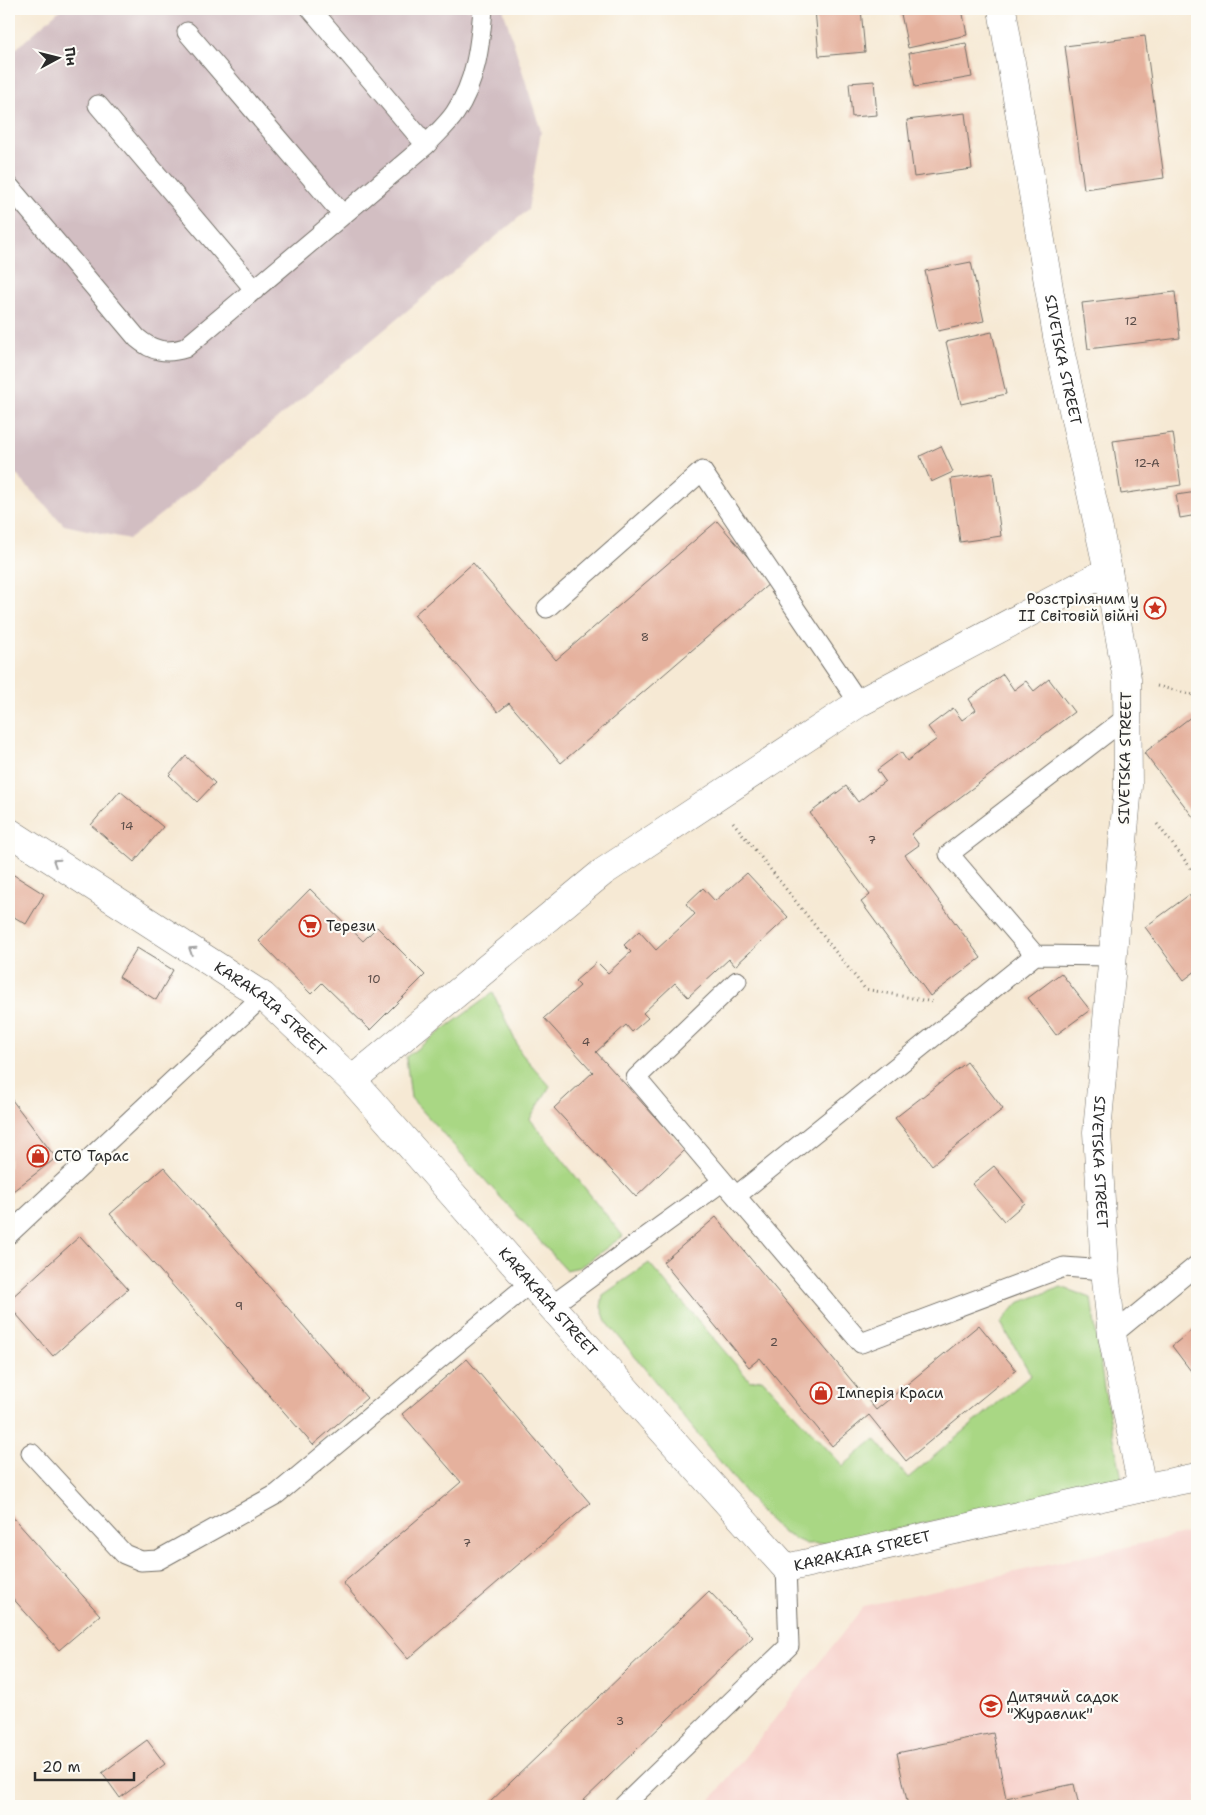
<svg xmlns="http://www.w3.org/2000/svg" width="1206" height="1815" font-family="'Shantell Sans',sans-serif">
  <rect width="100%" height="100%" fill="#fdfcf7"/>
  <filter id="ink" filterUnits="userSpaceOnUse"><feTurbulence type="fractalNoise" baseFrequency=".02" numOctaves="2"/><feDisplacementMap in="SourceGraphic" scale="10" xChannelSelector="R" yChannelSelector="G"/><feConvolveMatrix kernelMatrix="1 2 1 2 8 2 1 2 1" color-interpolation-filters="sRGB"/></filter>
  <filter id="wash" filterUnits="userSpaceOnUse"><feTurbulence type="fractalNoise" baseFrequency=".0096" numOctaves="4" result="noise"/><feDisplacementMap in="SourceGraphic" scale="20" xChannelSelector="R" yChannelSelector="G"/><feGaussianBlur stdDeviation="1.12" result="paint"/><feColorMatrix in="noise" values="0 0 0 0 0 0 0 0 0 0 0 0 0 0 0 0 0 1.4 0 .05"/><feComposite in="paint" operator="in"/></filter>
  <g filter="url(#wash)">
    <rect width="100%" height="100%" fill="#f6e9d4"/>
    <!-- built -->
    <path fill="#f7d0ca" d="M1197 1531V1806H706L864 1606Z"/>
    <!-- industrial -->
    <path fill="#d2bec2" d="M61 9H503L541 131 528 210 188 493 129 539 64 525 9 467V55Z"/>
    <!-- green -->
    <path fill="#a9d784" stroke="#6a8158" d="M493 993 521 1053 550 1086 530 1119 623 1236 580 1267 566 1270 411 1098 406 1057Z
      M649 1263 750 1381 762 1379 843 1466 875 1439 908 1478 1031 1375 1001 1323 1018 1303 1061 1287 1091 1298 1104 1388 1122 1479 835 1543 806 1544 783 1533 761 1512 606 1321 601 1307 603 1295Z"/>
    <g id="blocks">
      <!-- building -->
      <path fill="#e5b19d" d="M815 9H861L865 52 819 56Z
        M924 9H962L967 35 908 48 901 14Z
        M1145 36 1164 178 1084 189 1065 46Z
        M966 43 972 77 915 87 909 53Z
        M874 81 877 115 852 117 849 83Z
        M965 113 972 169 914 177 907 120Z
        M971 262 984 321 938 331 925 271Z
        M1175 292 1180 338 1088 349 1082 303Z
        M992 332 1006 394 961 404 946 342Z
        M1173 433 1181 485 1121 494 1113 441Z
        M941 446 953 472 931 482 920 456Z
        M993 473 1001 536 960 542 951 479Z
        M1197 492V515L1180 518 1176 495Z
        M717 521 770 583 561 763 509 703 498 712 414 615 473 563 556 660Z
        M1003 674 1014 690 1026 681 1034 691 1049 679 1074 712 911 834 919 845 905 855 981 958 930 996 861 902 870 895 810 813 846 786 858 802 885 781 877 770 901 752 907 761 937 739 928 727 953 708 962 720 976 710 969 699Z
        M1192 716 1197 723V822L1144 753Z
        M186 756 215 783 197 802 169 775Z
        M120 791 163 827 134 862 91 825Z
        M9 872 44 894 26 924 9 914Z
        M747 873 788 917 735 966 729 959 688 997 675 983 643 1013 648 1018 632 1032 626 1025 596 1052 685 1150 636 1197 554 1108 593 1072 544 1018 580 986 575 981 597 962 608 973 631 952 624 945 639 931 656 950 695 914 686 904 703 888 715 901Z
        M310 889 363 941 377 927 425 975 370 1030 322 983 311 994 259 941Z
        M1189 895 1197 907V970L1184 980 1145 927Z
        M137 948 173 970 156 1000 119 977Z
        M1061 973 1090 1010 1056 1035 1028 998Z
        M967 1062 1003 1109 932 1165 895 1118Z
        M9 1096 56 1158 9 1194Z
        M994 1166 1025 1203 1004 1221 972 1184Z
        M164 1167 367 1398 313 1445 110 1214Z
        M716 1217 876 1410 979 1325 1016 1370 906 1461 869 1415 832 1446 760 1358 749 1367 663 1262Z
        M80 1236 128 1289 53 1356 9 1306V1300Z
        M1197 1326V1379L1172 1346Z
        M467 1359 590 1503 408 1659 343 1583 461 1482 402 1414Z
        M9 1513 100 1615 59 1650 9 1594Z
        M709 1591 753 1637 578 1806H486Z
        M993 1733 1006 1798 1074 1784 1079 1806H971L970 1803 954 1806H908L897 1753Z
        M147 1740 165 1764 120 1798 102 1773Z"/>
    </g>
  </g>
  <g filter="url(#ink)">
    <use href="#blocks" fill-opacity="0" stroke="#726e66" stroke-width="1"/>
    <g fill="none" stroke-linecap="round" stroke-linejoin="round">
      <!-- service casing -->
      <g stroke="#726e66" stroke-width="21">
        <path id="service" d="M311 9 426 145
          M187 32 343 215
          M98 105 255 290
          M9 186 137 338C152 351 166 354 185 348L426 145C435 135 447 125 455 113 476 82 480 45 483 9
          M547 608 702 471 859 703
          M1112 956 1035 955 949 854 1127 717
          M723 1181 861 1343 1064 1267 1105 1270
          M736 1196 1035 955
          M9 1234 263 996
          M551 1306 723 1181 636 1078 737 981
          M1112 1335 1197 1265
          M31 1453 124 1554 141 1561 158 1560 277 1494 530 1283
          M623 1806 789 1646 786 1568"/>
      </g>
      <!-- minor casing -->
      <g stroke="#726e66" stroke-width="29">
        <g id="minor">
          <path id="s1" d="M1002 9 1057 336 1108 571 1127 679 1128 786 1097 1132 1105 1270 1112 1335 1142 1488"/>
          <path id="s2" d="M9 832 263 996 352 1080 551 1306 786 1568 1142 1488 1197 1477"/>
          <path d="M352 1080 603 872 859 703 1108 571"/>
        </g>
      </g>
      <!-- path -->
      <path stroke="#726e66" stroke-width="3" stroke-dasharray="1 4" stroke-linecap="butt" d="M1157 686 1197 696
        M733 822 865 989 933 1002
        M1157 824 1197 876"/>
      <!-- service -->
      <use href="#service" stroke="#fff" stroke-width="19"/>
      <!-- minor -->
      <use href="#minor" stroke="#fff" stroke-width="28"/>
    </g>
    <!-- one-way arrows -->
    <defs><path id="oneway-chevron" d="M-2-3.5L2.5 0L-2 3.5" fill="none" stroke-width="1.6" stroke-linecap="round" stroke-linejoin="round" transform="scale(1.25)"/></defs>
    <g stroke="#a0a0a0">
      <use href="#oneway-chevron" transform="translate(56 862) rotate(-147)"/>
      <use href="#oneway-chevron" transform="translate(192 950) rotate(-147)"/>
    </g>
  </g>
  <!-- icons -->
  <defs>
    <g id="sight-ring" transform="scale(1.125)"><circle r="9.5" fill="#fdfcf7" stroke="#c8321e" stroke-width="1.5"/><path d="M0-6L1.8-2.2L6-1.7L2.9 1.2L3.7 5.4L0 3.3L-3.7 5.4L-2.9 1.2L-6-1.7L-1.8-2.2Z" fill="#c8321e"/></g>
    <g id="supermarket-ring" transform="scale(1.125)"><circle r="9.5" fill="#fdfcf7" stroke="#c8321e" stroke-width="1.5"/><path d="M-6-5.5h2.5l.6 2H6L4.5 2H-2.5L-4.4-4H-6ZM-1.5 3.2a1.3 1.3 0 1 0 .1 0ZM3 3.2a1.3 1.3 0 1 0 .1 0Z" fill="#c8321e"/></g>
    <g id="shop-ring" transform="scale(1.125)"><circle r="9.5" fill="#fdfcf7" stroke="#c8321e" stroke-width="1.5"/><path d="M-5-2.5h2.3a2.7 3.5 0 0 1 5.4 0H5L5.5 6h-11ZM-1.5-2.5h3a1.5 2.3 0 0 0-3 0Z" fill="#c8321e"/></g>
    <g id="school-ring" transform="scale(1.125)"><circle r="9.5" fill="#fdfcf7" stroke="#c8321e" stroke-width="1.5"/><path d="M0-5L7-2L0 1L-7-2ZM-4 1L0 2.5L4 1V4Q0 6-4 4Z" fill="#c8321e"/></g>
  </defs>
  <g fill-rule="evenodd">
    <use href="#sight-ring" x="1155" y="608"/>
    <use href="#supermarket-ring" x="310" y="926"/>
    <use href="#shop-ring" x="38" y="1156"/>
    <use href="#shop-ring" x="821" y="1393"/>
    <use href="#school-ring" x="991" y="1706"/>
  </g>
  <g text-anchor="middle" stroke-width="4.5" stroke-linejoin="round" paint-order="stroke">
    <!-- number labels -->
    <g font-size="12" fill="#5a4c48">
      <text x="1131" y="325">12</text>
      <text x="1147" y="467">12-А</text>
      <text x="645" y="641">8</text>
      <text x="127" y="830">14</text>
      <text x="872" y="844">7</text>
      <text x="374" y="983">10</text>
      <text x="586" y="1046">4</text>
      <text x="239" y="1310">9</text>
      <text x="774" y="1346">2</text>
      <text x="467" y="1547">7</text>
      <text x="620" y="1725">3</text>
    </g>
    <!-- street labels -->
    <g font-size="15" fill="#2b2b2b" stroke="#fdfcf7">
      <text dy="5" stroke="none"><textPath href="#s1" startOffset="356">SIVETSKA STREET</textPath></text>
      <text transform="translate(1125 758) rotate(-89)" y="5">SIVETSKA STREET</text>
      <text dy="5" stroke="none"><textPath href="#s2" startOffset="316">KARAKAIA STREET</textPath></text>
      <text dy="5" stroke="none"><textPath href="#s1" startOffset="1166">SIVETSKA STREET</textPath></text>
      <text dy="5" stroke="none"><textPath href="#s2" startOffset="721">KARAKAIA STREET</textPath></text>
      <text dy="5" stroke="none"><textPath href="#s2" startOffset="1156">KARAKAIA STREET</textPath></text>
    </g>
    <!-- poi labels -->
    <g font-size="15" fill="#2b2b2b" stroke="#fdfcf7" text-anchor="start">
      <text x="1139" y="604" text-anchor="end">Розстріляним у<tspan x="1139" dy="17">II Світовій війні</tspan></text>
      <text x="326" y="931">Терези</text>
      <text x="54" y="1161">СТО Тарас</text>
      <text x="837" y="1398">Імперія Краси</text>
      <text x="1007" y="1702">Дитячий садок<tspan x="1007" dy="17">"Журавлик"</tspan></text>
    </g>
  </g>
  <!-- margin -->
  <rect width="1206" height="1815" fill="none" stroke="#fdfcf7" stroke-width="30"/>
  <!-- north arrow -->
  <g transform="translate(58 58) rotate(83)" stroke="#fdfcf7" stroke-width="4" paint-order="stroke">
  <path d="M0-4L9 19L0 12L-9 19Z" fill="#2b2b2b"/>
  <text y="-8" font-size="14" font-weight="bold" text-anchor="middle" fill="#2b2b2b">Пн</text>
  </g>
  <!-- scale -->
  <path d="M35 1772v8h99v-8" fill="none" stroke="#2b2b2b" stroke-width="2.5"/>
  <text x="42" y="1772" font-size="15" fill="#2b2b2b" stroke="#fdfcf7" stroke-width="4" paint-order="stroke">20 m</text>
</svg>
